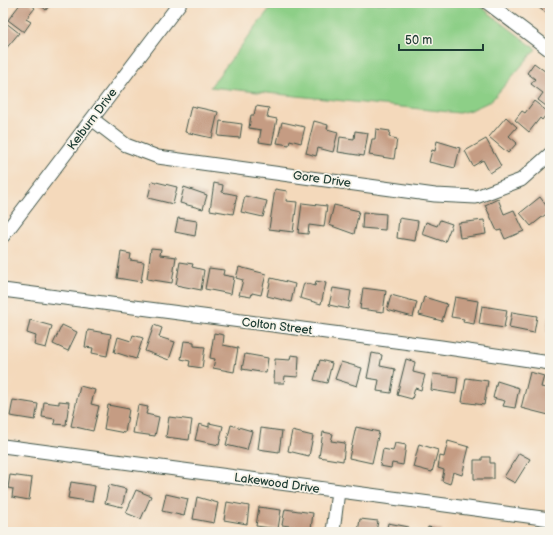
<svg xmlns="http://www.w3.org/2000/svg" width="553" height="535" font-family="'Balsamiq Sans',sans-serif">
  <rect width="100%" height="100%" fill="#f7f3e8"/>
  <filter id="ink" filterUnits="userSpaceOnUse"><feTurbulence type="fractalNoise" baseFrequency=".025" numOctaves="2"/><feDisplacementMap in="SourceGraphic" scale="8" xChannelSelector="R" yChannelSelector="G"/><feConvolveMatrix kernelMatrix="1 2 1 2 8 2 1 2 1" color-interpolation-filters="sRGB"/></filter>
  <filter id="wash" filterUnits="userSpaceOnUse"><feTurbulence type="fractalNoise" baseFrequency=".012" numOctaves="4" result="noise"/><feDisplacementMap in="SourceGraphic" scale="16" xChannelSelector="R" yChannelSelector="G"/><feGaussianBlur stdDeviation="0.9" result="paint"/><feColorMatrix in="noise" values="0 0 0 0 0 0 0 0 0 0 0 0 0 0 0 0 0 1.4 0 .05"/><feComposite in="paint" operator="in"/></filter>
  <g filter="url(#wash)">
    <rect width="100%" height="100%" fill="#f4d9bb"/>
    <!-- green -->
    <path fill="#8dcf87" stroke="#56865e" d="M274 3H476L536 49 491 101 471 110 459 113 210 87Z"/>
    <g id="blocks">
      <!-- building -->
      <path fill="#c59c83" d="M21 3H29L35 8 26 19 31 22 24 32 8 20Z
        M38 3H51L46 10Z
        M533 3H550V9L547 14Z
        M5 22 19 33 4 51 3 24Z
        M534 63 550 75V109L538 100 543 93 531 84 535 79 527 73Z
        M534 101 548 112 542 120 540 118 529 132 515 120 522 111 525 113Z
        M191 106 218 112 212 138 185 132Z
        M256 106 269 108 267 117 277 119 272 144 259 142 261 130 249 128 251 115H254Z
        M506 117 517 127 509 136 517 143 508 153 489 137Z
        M220 121 242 124 240 138 218 136Z
        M314 121 328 125 327 129 338 132 333 152 318 148 316 156 306 153Z
        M282 122 305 127 301 143 290 140 289 145 277 143Z
        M376 129 390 131 389 137 397 139 394 159 369 155 372 139H375Z
        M355 131 368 133 364 156 338 152 340 137 354 139Z
        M486 139 501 166 490 173 483 160 473 166 465 151Z
        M437 141 460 148 455 168 429 162 432 150 435 151Z
        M152 181 177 187 173 204 148 198Z
        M214 183 223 185 222 192 237 195 233 214 210 210Z
        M184 187 207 195 203 209 180 203Z
        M275 189 287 191 286 201 297 202 293 232 269 229Z
        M245 196 267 201 263 217 241 212Z
        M540 197 550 211 531 226 520 213Z
        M498 199 504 214 514 210 524 231 505 239 501 230 497 231 485 205Z
        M302 203 327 206 324 227 309 225 308 234 298 233Z
        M334 205 359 211 354 234 329 225Z
        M363 212 386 214 385 230 362 228Z
        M178 218 197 221 195 236 175 232Z
        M399 218 418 221 415 241 397 238Z
        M440 220 452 224 445 242 422 234 426 222 437 226Z
        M484 220 486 234 460 238 458 223Z
        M151 248 161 249 160 255 176 257 172 283 147 279Z
        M121 252 131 254 130 260 144 262 141 282 117 278Z
        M180 262 193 264 192 267 204 270 201 290 176 285Z
        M239 267 266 274 261 295 252 293 251 297 239 295 243 280 236 278Z
        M209 268 224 270 223 275 234 277 231 294 205 289Z
        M271 278 295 284 291 302 267 296Z
        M316 281 326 283 321 304 300 298 304 283 315 286Z
        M333 288 351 291 348 309 329 305Z
        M363 288 386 291 383 312 360 309Z
        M391 295 417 302 413 317 387 310Z
        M424 297 447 304 442 321 419 315Z
        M455 297 478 301 474 324 463 322 464 319 451 317Z
        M482 306 507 310 504 328 479 324Z
        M512 312 537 316 534 333 509 328Z
        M548 317H550V332H546Z
        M30 320 52 326 46 348 34 345 36 336 27 333Z
        M62 325 77 332 68 351 53 344Z
        M154 325 162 328 159 337 175 342 169 360 145 351Z
        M88 330 111 334 107 356 92 353 93 348 85 347Z
        M214 333 224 335 223 345 238 348 234 372 213 368 215 359 210 358Z
        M133 335 143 338 136 359 114 352 118 337 131 341Z
        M184 341 194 342V346L205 347 202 368 189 366 190 361 181 359Z
        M372 353 382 355 380 366 395 369 391 393 377 391 379 380 367 378Z
        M245 354 268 358 266 373 242 369Z
        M291 355 299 356 298 377 285 376 284 383H274L275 359 290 360Z
        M406 359 415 362 413 372 425 375 421 390 415 388 412 399 397 395Z
        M320 360 332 363 327 383 314 380Z
        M341 362 362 368 357 386 335 379Z
        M530 372 544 376 541 387 550 389 549 415 521 408Z
        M433 374 458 377 456 394 431 390Z
        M466 378 488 381 484 405 462 402Z
        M497 381 519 388 515 408 503 406 505 401 493 398Z
        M80 386 95 390 91 404 99 406 93 431 71 426Z
        M13 400 38 404 35 420 10 416Z
        M59 401 69 402 66 425 54 424 55 419 42 417 44 402 59 404Z
        M108 405 129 409 125 433 104 429Z
        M138 405 148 407 146 414 159 417 155 436 133 433Z
        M169 417 192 420 189 440 166 437Z
        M209 423 223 426 219 445 195 440 199 424 209 427Z
        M231 425 252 431 247 450 226 445Z
        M356 427 379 432 372 463 349 458Z
        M261 428 282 431 279 452 258 449Z
        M292 431 313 436 309 456 288 451Z
        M323 432 333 434 331 441 345 443 343 461 319 457Z
        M448 441 469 447 462 475 453 472 450 484 442 481 444 470 438 468 440 456 444 457Z
        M395 443 406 445 403 465 392 463 391 468 380 466 383 449 393 451Z
        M419 444 438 450 432 472 413 467Z
        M519 453 530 459 515 483 504 477Z
        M482 457H490V463H494V479H474V460H482Z
        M10 475 32 478 29 500 12 497 13 489 8 488Z
        M71 482 95 486 92 502 68 498Z
        M109 485 126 489 122 507 105 503Z
        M136 490 151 496 141 519 126 513Z
        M166 494 188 499 184 516 162 511Z
        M197 497 218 503 214 523 193 519Z
        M227 502 249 506 247 524 224 520Z
        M259 507 281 510 278 529 256 526Z
        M285 509 313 513 311 529 282 525Z
        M360 519 378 521 376 532H358Z
        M388 523 409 527 408 532H386Z
        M428 527 442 530V532H427Z"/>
    </g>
  </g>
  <g filter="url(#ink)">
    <use href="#blocks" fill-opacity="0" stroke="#3f5448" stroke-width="1"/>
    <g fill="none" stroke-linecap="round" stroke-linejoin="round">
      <!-- street casing -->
      <g stroke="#3f5448" stroke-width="15">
        <path id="street" d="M488 3 550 50
          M92 119 126 145 158 157 435 195 476 197 521 180 550 154
          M3 236 180 3
          M3 290 441 347 550 363
          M3 446 550 519
          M333 532 338 491"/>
      </g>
      <!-- street -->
      <use href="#street" stroke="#fff" stroke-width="13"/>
    </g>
  </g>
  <g text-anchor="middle" stroke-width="3.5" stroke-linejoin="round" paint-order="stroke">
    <!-- street labels -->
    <g font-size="12" fill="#1f3d34" stroke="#f7f3e8">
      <text transform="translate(92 119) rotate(-53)" y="4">Kelburn Drive</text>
      <text transform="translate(322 179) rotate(8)" y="4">Gore Drive</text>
      <text transform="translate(277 326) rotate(7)" y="4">Colton Street</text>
      <text transform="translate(277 483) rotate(8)" y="4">Lakewood Drive</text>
    </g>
  </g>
  <!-- margin -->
  <rect width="553" height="535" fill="none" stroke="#f7f3e8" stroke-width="16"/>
  <!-- scale -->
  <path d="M399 44v6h84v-6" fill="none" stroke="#1f3d34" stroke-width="2"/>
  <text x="405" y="44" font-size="12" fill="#1f3d34" stroke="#f7f3e8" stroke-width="3" paint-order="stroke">50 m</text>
</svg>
